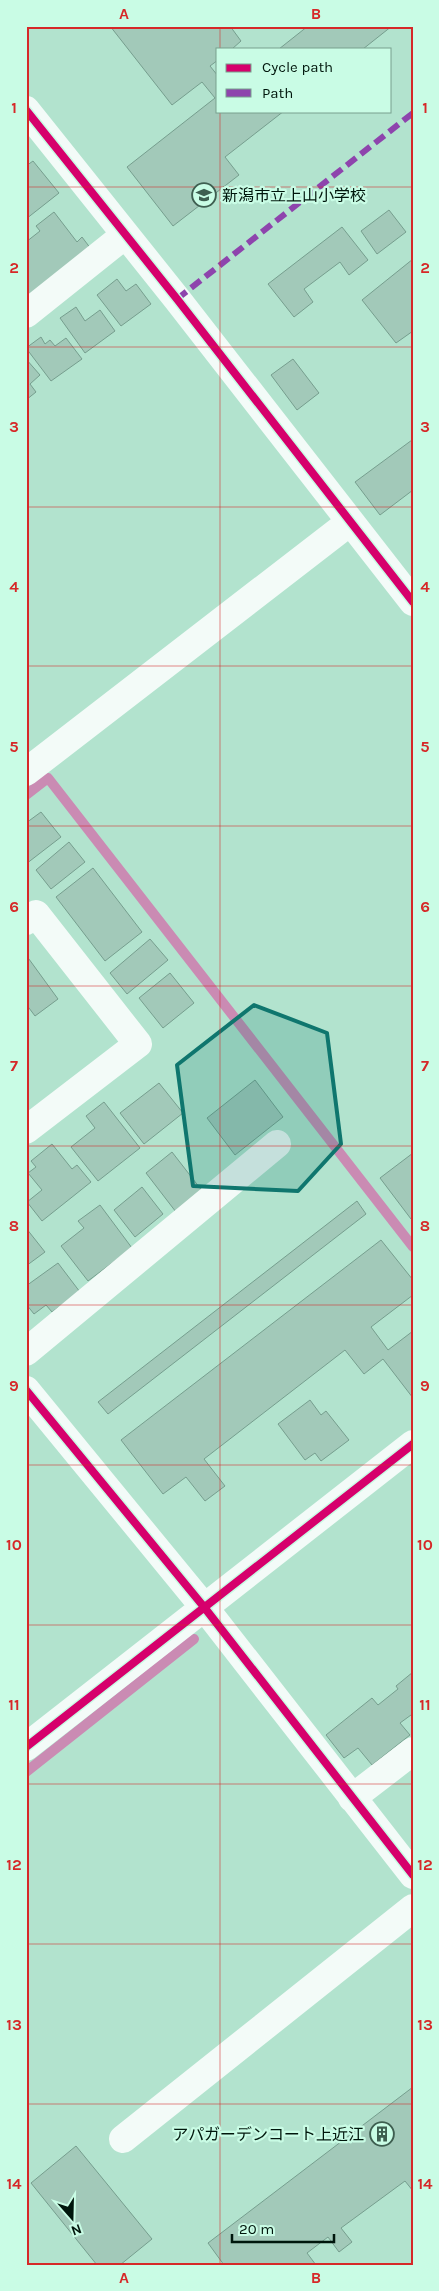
<svg xmlns="http://www.w3.org/2000/svg" width="439" height="2291" font-family="Karla,'Noto Sans JP',sans-serif">
  <rect width="100%" height="100%" fill="#b2e3ce"/>
  <g fill="none" stroke-linecap="round" stroke-linejoin="round">
    <!-- stream -->
    <path stroke="#ca8bb3" stroke-width="10" d="M26 795 48 778 413 1247
      M26 1772 194 1639"/>
  </g>
  <!-- building -->
  <path fill="#a2c9b9" stroke="#769e8e" d="M110 26H230L241 41 232 49H218V60L210 66 218 76V111H284L225 157 239 175 173 226 127 167 215 98 202 82 172 105Z
    M308 26H392L363 49H279Z
    M33 161 59 193 26 219V166Z
    M389 210 406 232 377 254 361 231Z
    M54 212 77 242 82 237 91 249 26 300V242L40 231 36 226Z
    M342 227 368 260 349 275 340 262 304 289 313 302 294 317 268 284Z
    M413 259V331L396 343 362 300Z
    M117 279 126 291 136 284 151 304 121 326 97 295Z
    M76 307 85 321 100 310 115 331 85 353 60 318Z
    M41 337 45 344 50 340 55 346 66 338 82 359 51 381 26 348Z
    M26 359 40 375 30 384 36 392 26 400Z
    M293 359 319 393 297 410 271 375Z
    M412 440 413 490 380 515 355 482Z
    M41 812 61 837 26 864V823Z
    M69 842 85 862 51 889 36 870Z
    M93 868 142 932 105 961 56 897Z
    M150 939 168 960 127 994 110 973Z
    M26 955 58 999 35 1016 26 1004Z
    M170 973 194 1003 163 1028 139 998Z
    M255 1080 283 1117 235 1155 207 1118Z
    M159 1083 183 1113 144 1144 120 1113Z
    M104 1102 140 1148 98 1181 71 1147 95 1128 86 1116Z
    M52 1144 72 1169 77 1165 91 1182 42 1221 27 1202 42 1190 28 1173 36 1167 31 1161Z
    M172 1152 203 1192 176 1212 146 1173Z
    M413 1153V1218L411 1219 380 1178Z
    M142 1187 163 1214 135 1237 114 1210Z
    M357 1201 366 1214 108 1414 98 1402Z
    M100 1205 132 1248 88 1281 61 1246 84 1228 78 1221Z
    M26 1228 45 1252 26 1266Z
    M381 1240 413 1280V1295L371 1327 388 1350 413 1331V1398L383 1359 364 1374 345 1350 204 1459 225 1486 205 1501 186 1477 163 1494 121 1440Z
    M58 1263 80 1292 52 1312 46 1305 34 1314 26 1304V1286Z
    M310 1400 321 1415 326 1411 349 1440 321 1461 315 1453 305 1460 278 1424Z
    M413 1672V1717L411 1715 400 1723 410 1735 372 1765 358 1748 344 1758 326 1735 372 1698 378 1705 398 1689 396 1686Z
    M413 2087V2191L405 2181 341 2228 352 2242 339 2252 328 2237 307 2253 316 2265H224L208 2243Z
    M76 2146 152 2239 120 2265H97L31 2183Z"/>
  <g fill="none" stroke-linecap="round" stroke-linejoin="round">
    <!-- street -->
    <path stroke="#f3fbf8" stroke-width="28" d="M26 110 177 299 413 602
      M26 314 125 235
      M26 772 350 522
      M26 921 36 914 138 1044 26 1130
      M26 1352 277 1144
      M26 1390 204 1607 413 1875
      M26 1747 413 1444
      M352 1798 413 1751
      M123 2139 413 1908"/>
    <!-- quiet -->
    <path stroke="#8e44ad" stroke-width="6" stroke-dasharray="12 6" stroke-linecap="butt" d="M177 299 413 113"/>
    <!-- cycleway casing -->
    <g stroke="#c9fce5" stroke-width="11">
      <path id="cycleway" d="M26 110 177 299 413 602
        M26 1390 204 1607 413 1875
        M26 1747 413 1444"/>
    </g>
    <!-- cycleway -->
    <use href="#cycleway" stroke="#d6006c" stroke-width="8"/>
  </g>
  <!-- marked area -->
  <path fill="#0f766e" fill-opacity="0.2" stroke="#0f766e" stroke-width="4" stroke-linejoin="round" d="M254 1005 327 1033 341 1144 298 1191 193 1186 177 1065Z"/>
  <!-- grid -->
  <path fill="none" stroke="#d62828" stroke-width="1" stroke-opacity="0.55" d="M220 26V49M220 111V2265M26 187H413M26 347H413M26 507H413M26 666H413M26 826H413M26 986H413M26 1146H413M26 1305H413M26 1465H413M26 1625H413M26 1784H413M26 1944H413M26 2104H413"/>
  <!-- icons -->
  <defs>
    <g id="school-ring" transform="scale(1.25)"><circle r="9.5" fill="#c9fce5" stroke="#3e5e50" stroke-width="1.5"/><path d="M0-5L7-2L0 1L-7-2ZM-4 1L0 2.5L4 1V4Q0 6-4 4Z" fill="#3e5e50"/></g>
    <g id="building-ring" transform="scale(1.25)"><circle r="9.5" fill="#c9fce5" stroke="#3e5e50" stroke-width="1.5"/><path d="M-4-6H4V6H1V3H-1V6H-4ZM-2.5-4.3h1.7v1.8h-1.7ZM.8-4.3h1.7v1.8H.8ZM-2.5-1h1.7V.8h-1.7ZM.8-1h1.7V.8H.8Z" fill="#3e5e50"/></g>
  </defs>
  <g fill-rule="evenodd">
    <use href="#school-ring" x="204" y="195"/>
    <use href="#building-ring" x="382" y="2134"/>
  </g>
  <g text-anchor="middle" stroke-width="4.5" stroke-linejoin="round" paint-order="stroke">
    <!-- poi labels -->
    <g font-size="16" fill="#00160c" stroke="#c9fce5" text-anchor="start">
      <text x="222" y="201">新潟市立上山小学校</text>
      <text x="364" y="2140" text-anchor="end">アパガーデンコート上近江</text>
    </g>
  </g>
  <!-- border -->
  <rect width="439" height="2291" fill="none" stroke="#c9fce5" stroke-width="55"/>
  <!-- legend -->
  <rect x="216" y="48" width="175" height="65" fill="#c9fce5" stroke="#79a08e"/>
  <rect x="226" y="64" width="25" height="8" fill="#d6006c" stroke="#79a08e"/>
  <text x="262" y="72" font-size="15" fill="#00160c">Cycle path</text>
  <rect x="226" y="89" width="25" height="8" fill="#8e44ad" stroke="#79a08e"/>
  <text x="262" y="98" font-size="15" fill="#00160c">Path</text>
  <!-- north arrow -->
  <g transform="translate(72 2218) rotate(160)" stroke="#c9fce5" stroke-width="4" paint-order="stroke">
  <path d="M0-4L9 19L0 12L-9 19Z" fill="#00160c"/>
  <text y="-8" font-size="14" font-weight="bold" text-anchor="middle" fill="#00160c">N</text>
  </g>
  <!-- scale -->
  <path d="M232 2234v8h102v-8" fill="none" stroke="#00160c" stroke-width="2.5"/>
  <text x="239" y="2234" font-size="15" fill="#00160c" stroke="#c9fce5" stroke-width="4" paint-order="stroke">20 m</text>
  <rect x="28" y="28" width="384" height="2236" fill="none" stroke="#d62828" stroke-width="2"/>
  <g font-size="16" text-anchor="middle" font-weight="bold" fill="#d62828">
    <text x="124" y="19">A</text>
    <text x="316" y="19">B</text>
    <text x="14" y="113">1</text>
    <text x="425" y="113">1</text>
    <text x="14" y="273">2</text>
    <text x="425" y="273">2</text>
    <text x="14" y="432">3</text>
    <text x="425" y="432">3</text>
    <text x="14" y="592">4</text>
    <text x="425" y="592">4</text>
    <text x="14" y="752">5</text>
    <text x="425" y="752">5</text>
    <text x="14" y="912">6</text>
    <text x="425" y="912">6</text>
    <text x="14" y="1071">7</text>
    <text x="425" y="1071">7</text>
    <text x="14" y="1231">8</text>
    <text x="425" y="1231">8</text>
    <text x="14" y="1391">9</text>
    <text x="425" y="1391">9</text>
    <text x="14" y="1550">10</text>
    <text x="425" y="1550">10</text>
    <text x="14" y="1710">11</text>
    <text x="425" y="1710">11</text>
    <text x="14" y="1870">12</text>
    <text x="425" y="1870">12</text>
    <text x="14" y="2030">13</text>
    <text x="425" y="2030">13</text>
    <text x="14" y="2189">14</text>
    <text x="425" y="2189">14</text>
    <text x="124" y="2283">A</text>
    <text x="316" y="2283">B</text>
  </g>
</svg>
